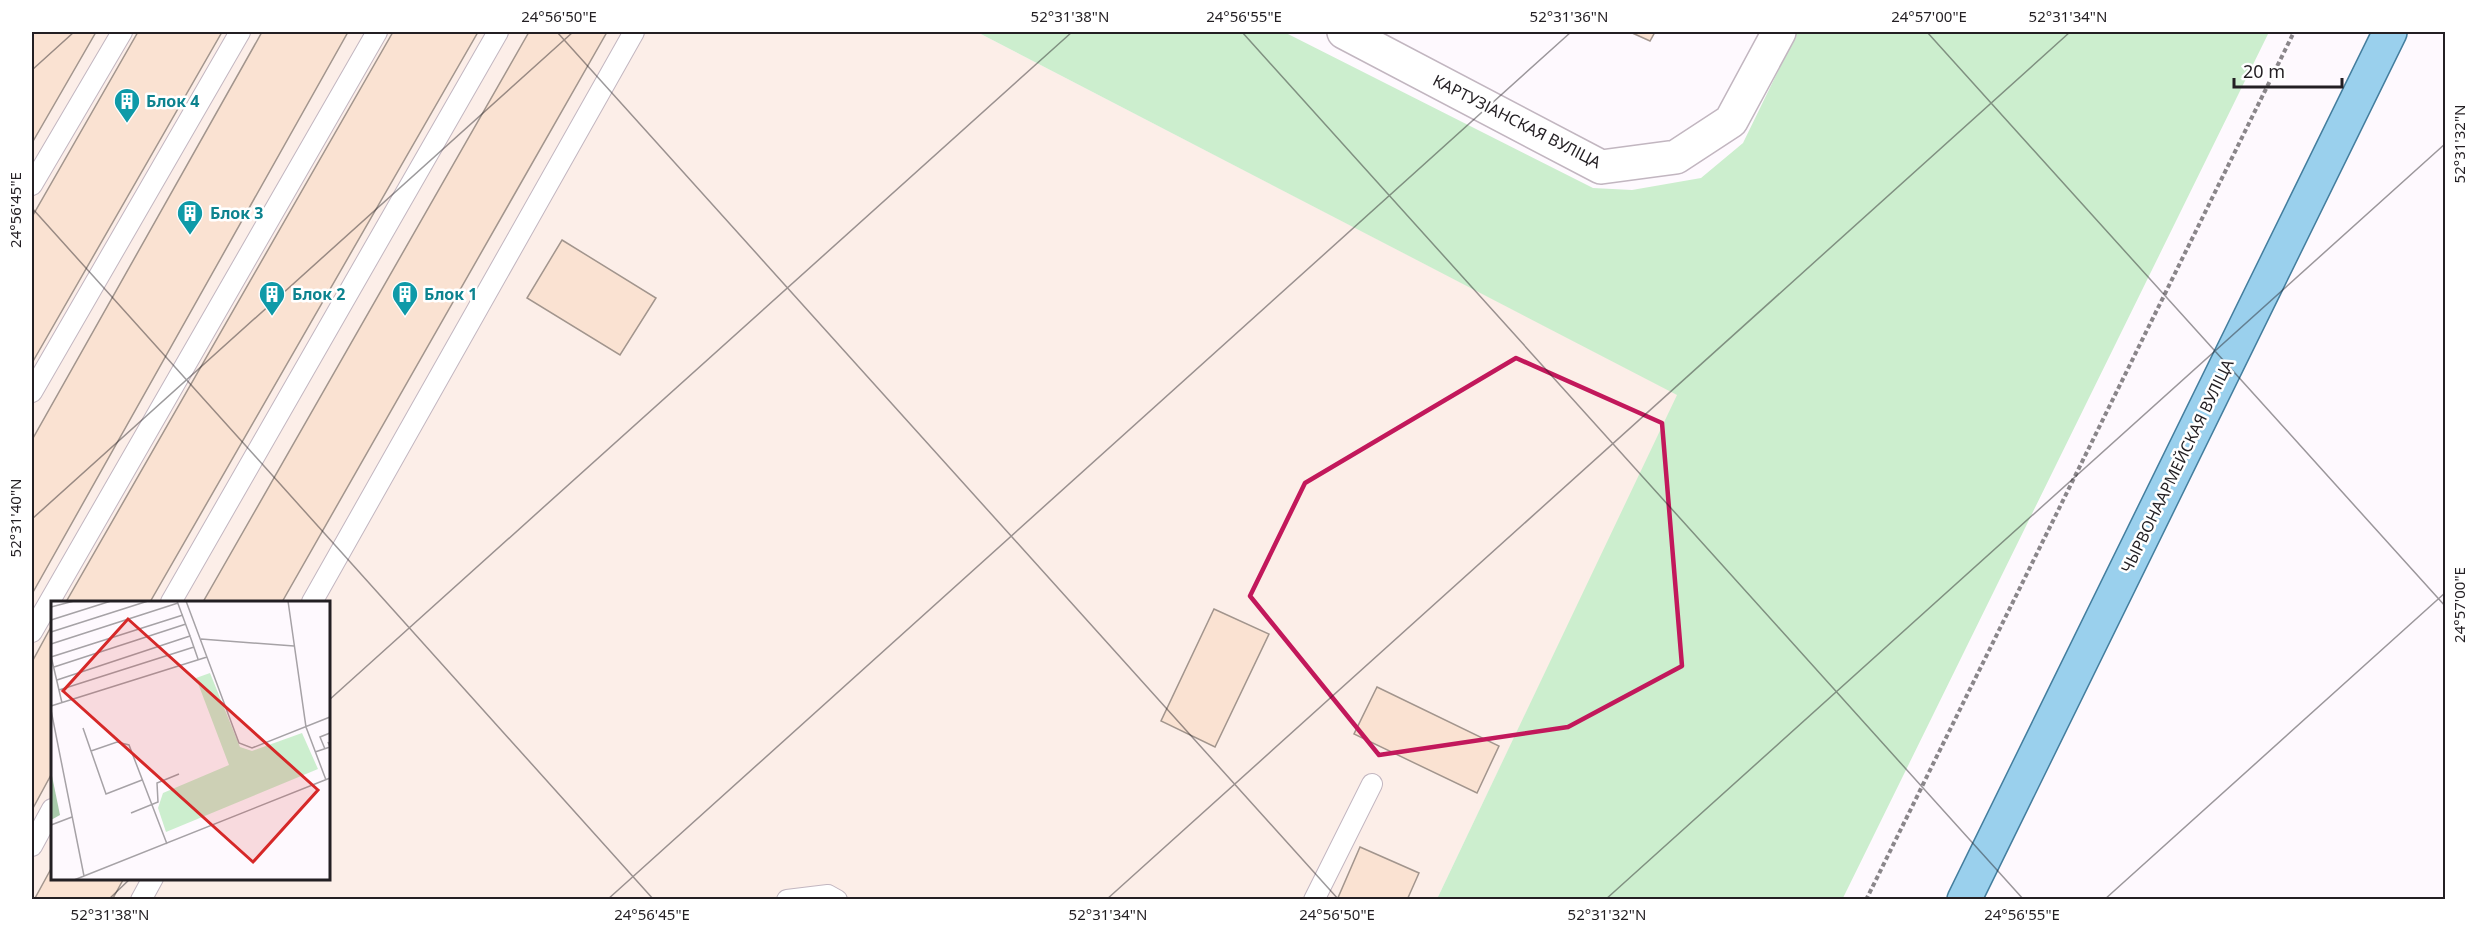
<svg xmlns="http://www.w3.org/2000/svg" width="2477" height="931" font-family="'Noto Sans',sans-serif">
  <rect width="100%" height="100%" fill="#fef9fe"/>
  <!-- industrial -->
  <path fill="#fceee8" fill-rule="evenodd" d="M32 32H977L1678 395 1437 899H32ZM52 602H328V878H52Z"/>
  <!-- green -->
  <path fill="#cceece" d="M977 32H1284L1593 188 1632 190 1701 178 1743 143 1797 32H2269L1842 900 1437 899 1677 395Z"/>
  <!-- building -->
  <path fill="#fae2d2" stroke="#a2958d" stroke-width="1.5" d="M32 32H96L32 143Z
    M138 32H222L32 363V217Z
    M262 32H348L32 594V440Z
    M393 32H478L150 602H66Z
    M529 32H607L282 602H203Z
    M1630 32H1655L1650 41Z
    M562 240 656 298 620 355 527 298Z
    M1214 609 1269 634 1215 747 1161 721Z
    M52 625V773L32 810V662Z
    M1377 687 1499 746 1477 793 1354 734Z
    M1360 847 1419 873 1407 900H1337Z
    M52 867V878H124L112 900H34Z"/>
  <g fill="none" stroke-linecap="round" stroke-linejoin="round">
    <!-- service casing -->
    <g stroke="#c2b6c0" stroke-width="22">
      <path id="service" d="M32 185 122 32
        M32 392 240 32
        M171 602 498 32
        M312 602 634 32
        M32 632 377 32
        M32 846 52 809
        M141 900 153 878
        M787 900 828 895 837 900
        M1314 900 1372 784"/>
    </g>
    <!-- minor casing -->
    <g stroke="#c2b6c0" stroke-width="36">
      <path id="minor" d="M1344 32 1601 167 1676 157 1731 121 1779 32"/>
    </g>
    <!-- primary casing -->
    <g stroke="#447e9e" stroke-width="36">
      <path id="primary" d="M1964 900 2390 32"/>
    </g>
    <!-- path -->
    <path stroke="#8a868a" stroke-width="4" stroke-dasharray="4.5 3" stroke-linecap="butt" d="M1866 900 2294 32"/>
    <!-- service -->
    <use href="#service" stroke="#fff" stroke-width="20"/>
    <!-- minor -->
    <use href="#minor" stroke="#fff" stroke-width="33"/>
    <!-- primary -->
    <use href="#primary" stroke="#9ad0ed" stroke-width="33"/>
  </g>
  <!-- marked area -->
  <path fill="none" stroke="#c2185b" stroke-width="4.5" stroke-linejoin="round" d="M1516 358 1662 423 1682 666 1568 727 1379 755 1250 596 1305 483Z"/>
  <!-- ticks -->
  <path fill="none" stroke="#231f23" stroke-width="1.5" stroke-opacity="0.45" d="M557 32 1339 900M1242 32 2024 900M1927 32 2446 607M32 70 74 32M32 208 654 900M32 519 573 32M328 701 1072 32M108 900 131 878M607 900 1571 32M1106 900 2070 32M1605 900 2446 143M2104 900 2446 592"/>
  <!-- icons -->
  <defs>
    <g id="building-pin" transform="scale(1.35)"><path d="M0 17L-7.5 6A9.5 9.5 0 1 1 7.5 6Z" fill="#0f9aa8" stroke="#fff"/><path d="M-4-6H4V6H1V3H-1V6H-4ZM-2.5-4.3h1.7v1.8h-1.7ZM.8-4.3h1.7v1.8H.8ZM-2.5-1h1.7V.8h-1.7ZM.8-1h1.7V.8H.8Z" fill="#fff"/></g>
  </defs>
  <g fill-rule="evenodd">
    <use href="#building-pin" x="127" y="101"/>
    <use href="#building-pin" x="190" y="213"/>
    <use href="#building-pin" x="272" y="294"/>
    <use href="#building-pin" x="405" y="294"/>
  </g>
  <g text-anchor="middle" stroke-width="5" stroke-linejoin="round" paint-order="stroke">
    <!-- culture labels -->
    <g font-size="16" font-weight="bold" fill="#0d838f" stroke="#fff" text-anchor="start">
      <text x="146" y="107">Блок 4</text>
      <text x="210" y="219">Блок 3</text>
      <text x="292" y="300">Блок 2</text>
      <text x="424" y="300">Блок 1</text>
    </g>
    <!-- street labels -->
    <g font-size="16" fill="#231f23" stroke="#fff">
      <text transform="translate(1517 121) rotate(27)" y="6">КАРТУЗІАНСКАЯ ВУЛІЦА</text>
      <text transform="translate(2177 466) rotate(-64)" y="6">ЧЫРВОНААРМЕЙСКАЯ ВУЛІЦА</text>
    </g>
  </g>
  <!-- overview -->
  <g transform="translate(51 601)">
    <rect width="279" height="279" fill="#fef9fe"/>
    <path d="M159 72 189 146 201 150 251 132 267 168 115 231 107 207 112 192 178 164 145 77Z" fill="#cceece"/>
    <path d="M0 170 9 214 0 219Z" fill="#a8caaa"/>
    <path fill="none" stroke="#a6a2a6" stroke-width="1.5" d="M135 0 188 142 201 147 279 116M237 0 255 126 275 179M0 6 23 0M0 19 60 0M0 31 97 0M139 35 147 58M150 38 243 45M0 43 127 2M0 55 11 102M0 56 132 14M3 66 135 23M6 79 139 35 126 0M8 89 143 46M0 105 156 56M0 109 33 275M32 127 40 150 66 141 78 144 116 243M274 148 269 136 279 132M40 150 55 193 91 179M264 151 279 146 277 141M80 212 107 201 106 182 128 173M0 224 21 216M23 279 279 177"/>
    <path fill="#d62828" fill-opacity="0.15" stroke="#d62828" stroke-width="3" d="M77 18 267 189 202 261 12 90Z"/>
    <rect width="279" height="279" fill="none" stroke="#231f23" stroke-width="3"/>
  </g>
  <!-- border -->
  <rect width="2477" height="931" fill="none" stroke="#ffffff" stroke-width="66"/>
  <!-- scale -->
  <path d="M2234 78v9h108v-9" fill="none" stroke="#231f23" stroke-width="3"/>
  <text x="2243" y="78" font-size="18" fill="#231f23" stroke="#ffffff" stroke-width="4.5" paint-order="stroke">20 m</text>
  <rect x="33" y="33" width="2411" height="865" fill="none" stroke="#231f23" stroke-width="2"/>
  <g font-size="15" text-anchor="middle" fill="#231f23">
    <text x="559" y="22">24°56'50"E</text>
    <text x="1070" y="22">52°31'38"N</text>
    <text x="1244" y="22">24°56'55"E</text>
    <text x="1569" y="22">52°31'36"N</text>
    <text x="1929" y="22">24°57'00"E</text>
    <text x="2068" y="22">52°31'34"N</text>
    <text transform="translate(2460 144) rotate(-90)" y="5">52°31'32"N</text>
    <text transform="translate(16 210) rotate(-90)" y="5">24°56'45"E</text>
    <text transform="translate(16 518) rotate(-90)" y="5">52°31'40"N</text>
    <text transform="translate(2460 605) rotate(-90)" y="5">24°57'00"E</text>
    <text x="110" y="920">52°31'38"N</text>
    <text x="652" y="920">24°56'45"E</text>
    <text x="1108" y="920">52°31'34"N</text>
    <text x="1337" y="920">24°56'50"E</text>
    <text x="1607" y="920">52°31'32"N</text>
    <text x="2022" y="920">24°56'55"E</text>
  </g>
</svg>
